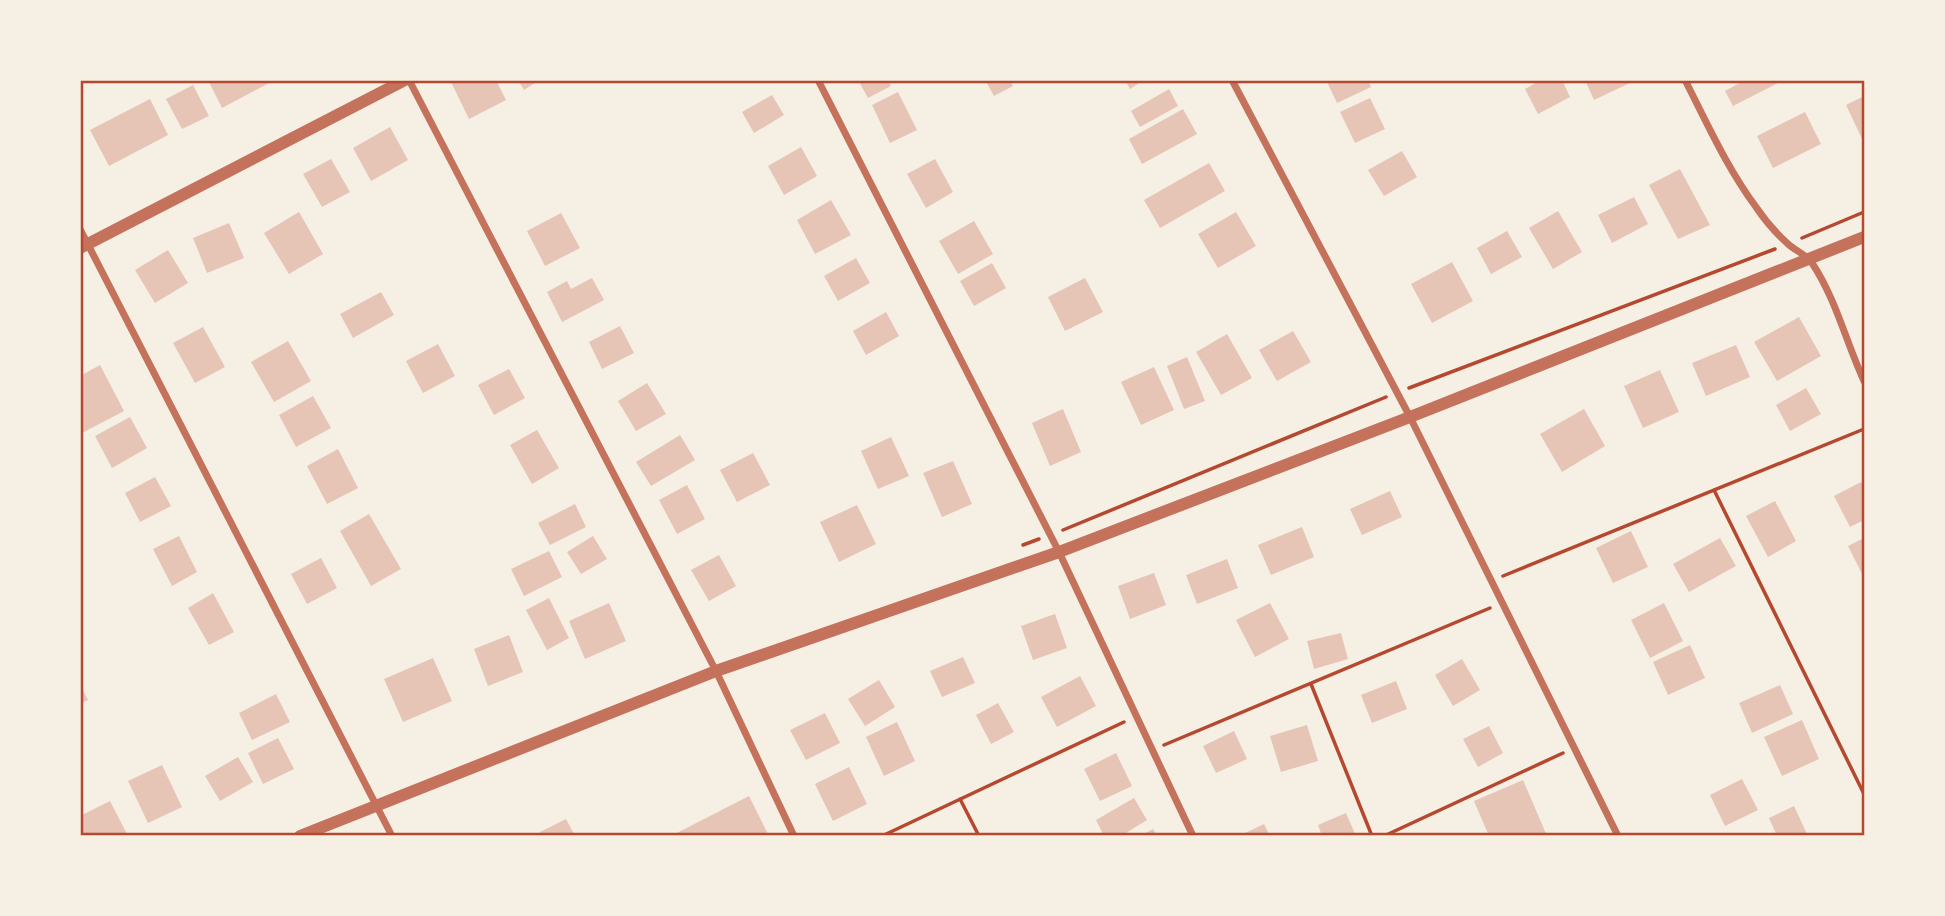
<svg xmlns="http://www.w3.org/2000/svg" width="1945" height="916" font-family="'IBM Plex Sans',sans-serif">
  <rect width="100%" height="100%" fill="#f6efe4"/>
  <!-- building -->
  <path fill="#e6c5b7" d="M208 80H270L271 82 222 108Z
    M450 80H496L506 100 469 119Z
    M518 80H540L524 90Z
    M858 80H888L891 86 868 98Z
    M985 80H1010L1013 86 994 96Z
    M1125 80H1144L1130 89Z
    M1326 80H1368L1371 87 1337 103Z
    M1541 80H1562L1570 97 1538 114 1525 89Z
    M1585 80H1636L1594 100Z
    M1745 80H1784L1733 106 1725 91Z
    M193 85 209 116 182 129 166 99Z
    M1169 89 1178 106 1140 127 1131 111Z
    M898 92 917 130 890 143 872 105Z
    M772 95 784 115 754 133 742 112Z
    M1864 96V143L1846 105Z
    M1370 98 1385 129 1355 143 1340 112Z
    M150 99 168 135 109 166 90 130Z
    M1183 109 1197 134 1142 164 1129 139Z
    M1805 112 1821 144 1773 168 1757 136Z
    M390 127 408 160 371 181 353 148Z
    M801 147 817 176 784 195 768 166Z
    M1402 151 1417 177 1384 196 1368 170Z
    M331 159 350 192 322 207 303 174Z
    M935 159 953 192 926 208 907 174Z
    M1209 163 1225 191 1160 228 1144 200Z
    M1680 169 1710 225 1678 239 1649 185Z
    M1634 197 1648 224 1612 243 1598 215Z
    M831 200 851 235 815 254 797 220Z
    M1558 211 1582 252 1553 269 1529 228Z
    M299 212 323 254 289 274 264 233Z
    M1236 212 1256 246 1218 268 1198 234Z
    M561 213 580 248 545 266 527 231Z
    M974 221 993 254 958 274 939 241Z
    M229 223 244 258 207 273 193 238Z
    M1507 231 1522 257 1491 274 1477 248Z
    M168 250 188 283 155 303 135 270Z
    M856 258 870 283 838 301 824 276Z
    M1452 262 1473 301 1432 323 1411 284Z
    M992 263 1006 288 974 306 960 281Z
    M592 278 604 300 562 322 547 292 567 281 571 289Z
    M1085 278 1103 312 1065 331 1048 297Z
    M381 292 394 315 353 338 340 314Z
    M886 312 899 336 866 355 853 331Z
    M1799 317 1821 356 1777 381 1754 342Z
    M620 326 634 353 602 369 589 342Z
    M203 327 225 367 195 383 173 343Z
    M1293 331 1311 362 1277 381 1259 350Z
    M1227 334 1252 378 1221 395 1196 352Z
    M288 341 311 381 274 402 251 362Z
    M438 344 455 376 423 393 406 361Z
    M1736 345 1750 377 1706 396 1692 363Z
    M1187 357 1205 401 1184 409 1167 366Z
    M100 365 124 411 82 433 80 376Z
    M1154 367 1174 410 1141 425 1121 382Z
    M509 369 525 398 494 415 478 385Z
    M1660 370 1679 412 1643 428 1624 386Z
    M647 383 666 414 636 431 618 401Z
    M1806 388 1821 414 1790 431 1776 405Z
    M313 396 331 428 296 447 279 415Z
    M1063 409 1081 452 1050 466 1032 423Z
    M1584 409 1605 446 1562 472 1540 434Z
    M130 417 147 448 112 468 95 436Z
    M537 430 559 468 532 484 510 445Z
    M680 435 695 460 651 486 636 462Z
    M891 437 909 476 878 489 861 451Z
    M338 449 358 488 327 504 307 466Z
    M753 453 770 485 737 502 720 470Z
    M953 461 972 504 942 517 923 473Z
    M155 477 171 506 140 522 125 493Z
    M1861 482 1864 489V520L1850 527 1834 496Z
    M687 485 705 519 677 534 659 500Z
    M1390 491 1402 517 1362 535 1350 509Z
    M1775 501 1796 541 1768 557 1746 516Z
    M575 504 586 527 550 545 538 523Z
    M857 505 876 544 839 562 820 522Z
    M369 514 401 569 371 586 340 531Z
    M1302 527 1314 557 1271 575 1258 545Z
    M1631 531 1648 567 1613 583 1596 548Z
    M179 536 197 572 172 586 153 549Z
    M593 536 607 559 581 574 567 552Z
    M1720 538 1736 566 1689 592 1673 564Z
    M1864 538V578L1848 546Z
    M549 551 562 577 524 596 511 569Z
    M719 555 736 586 709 601 691 570Z
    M321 558 337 588 307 604 291 574Z
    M1227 559 1238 588 1197 604 1186 575Z
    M1154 573 1166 605 1130 619 1118 586Z
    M213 593 234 632 209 645 188 608Z
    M549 598 569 638 547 650 526 610Z
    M609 603 626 641 585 659 569 621Z
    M1270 603 1289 639 1255 657 1236 620Z
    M1664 603 1683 641 1650 658 1631 620Z
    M1055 614 1067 648 1033 660 1021 626Z
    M1341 633 1348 659 1314 669 1307 641Z
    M509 635 523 672 488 686 474 649Z
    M1690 645 1705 678 1668 695 1653 662Z
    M963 657 975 683 942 697 930 671Z
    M433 658 452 701 403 722 384 679Z
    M1462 659 1480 690 1453 706 1435 675Z
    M1080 676 1096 706 1057 727 1041 697Z
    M879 680 895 707 865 726 848 699Z
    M1396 681 1407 709 1372 723 1361 695Z
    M80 685 88 700 80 704Z
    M1780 685 1793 714 1752 733 1739 703Z
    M276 694 290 722 252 740 239 713Z
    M998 703 1014 732 991 744 976 715Z
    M825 713 840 743 806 760 790 730Z
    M1802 720 1819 759 1782 776 1764 737Z
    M897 722 915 761 884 776 866 737Z
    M1307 725 1318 761 1281 772 1270 736Z
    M1489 726 1503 753 1478 767 1463 739Z
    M1234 731 1247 759 1216 773 1203 746Z
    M278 738 294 769 263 784 248 753Z
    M1116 753 1132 786 1100 801 1084 769Z
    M238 757 253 782 220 801 205 776Z
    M162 765 182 807 148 823 128 781Z
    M849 767 867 804 833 821 815 784Z
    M1742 779 1758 810 1725 826 1710 795Z
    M1523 780 1547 836H1489L1474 801Z
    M749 796 769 836H671Z
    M1134 798 1147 820 1121 836H1104L1096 820Z
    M110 801 128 836H85L80 826V816Z
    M1794 806 1807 834 1777 836 1769 818Z
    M1346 813 1356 836H1322L1318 825Z
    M566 819 575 836H541L540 832Z
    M1264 824 1270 836H1239Z
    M1153 829 1157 836H1140Z"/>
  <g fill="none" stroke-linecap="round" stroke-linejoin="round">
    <!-- path -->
    <path stroke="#b5482f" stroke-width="3.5" d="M1802 238 1864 212
      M1409 388 1775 249
      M1714 490 1864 794
      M1063 530 1386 397
      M1023 545 1039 539
      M1503 576 1864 429
      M1311 684 1372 836
      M1164 745 1490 608
      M960 799 979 836
      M882 836 1124 722
      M1384 836 1563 753"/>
    <!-- minor -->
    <path stroke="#c5725c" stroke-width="7" d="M409 80 716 671 794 836
      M818 80 1059 552 1193 836
      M1232 80 1410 417 1618 836
      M1685 80C1707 123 1727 168 1756 207 1764 219 1776 233 1787 243 1795 251 1806 254 1812 263 1836 299 1846 342 1864 381
      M80 229 392 836"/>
    <!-- tertiary -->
    <path stroke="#c5725c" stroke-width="12" d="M80 248 405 80
      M300 836 716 671 1059 552 1410 417 1864 237"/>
  </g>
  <!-- border -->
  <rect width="1945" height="916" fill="none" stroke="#f6efe4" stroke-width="164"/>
  <rect x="82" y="82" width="1781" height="752" fill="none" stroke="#b5482f" stroke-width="2.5"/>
</svg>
